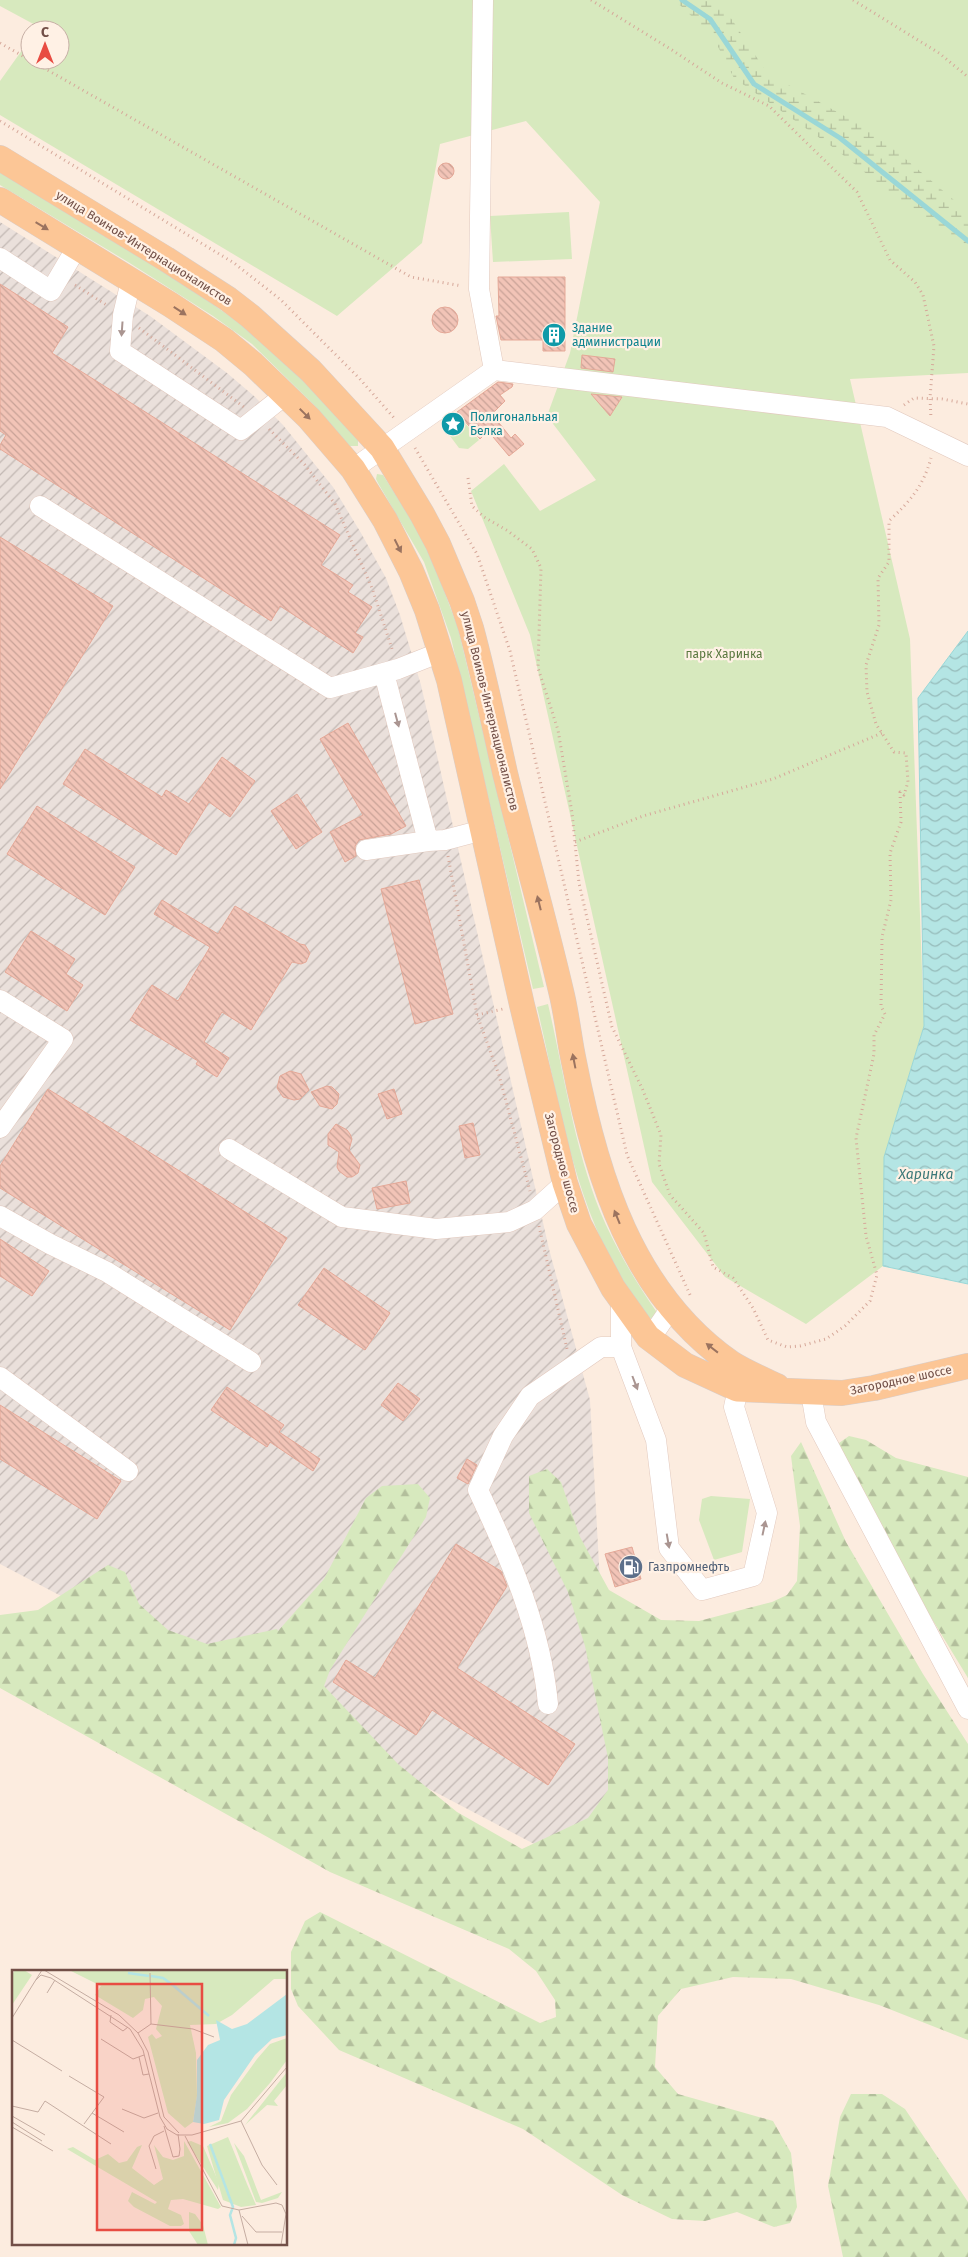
<svg xmlns="http://www.w3.org/2000/svg" width="968" height="2257" font-family="'Fira Sans',sans-serif">
  <defs>
    <pattern id="industrial-furrows" width="10" height="10" patternUnits="userSpaceOnUse" patternTransform="scale(1.25)"><rect width="10" height="10" fill="#eae0db"/><path d="M-1 1l2-2M0 10L10 0M9 11l2-2" fill="none" stroke="#c2b8b3"/></pattern>
    <pattern id="forest-firs" width="22" height="20" patternUnits="userSpaceOnUse" patternTransform="scale(1.25)"><rect width="22" height="20" fill="#d7e9be"/><path d="M5 1l3.5 6h-7zM16 11l3.5 6h-7z" fill="#b3bf9c"/></pattern>
    <pattern id="wetland-marsh" width="20" height="14" patternUnits="userSpaceOnUse" patternTransform="scale(1.25)"><rect width="20" height="14" fill="#d7e9be"/><path d="M1 5h8M5 5V1M11 12h8M15 12V8" fill="none" stroke="#b3bf9c"/></pattern>
    <pattern id="water-waves" width="16" height="10" patternUnits="userSpaceOnUse" patternTransform="scale(1.25)"><rect width="16" height="10" fill="#b4e5e4"/><path d="M0 5q4-4 8 0t8 0" fill="none" stroke="#97bcbb"/></pattern>
    <pattern id="building-back-hatch" width="6" height="6" patternUnits="userSpaceOnUse" patternTransform="scale(1.25)"><rect width="6" height="6" fill="#f2c4b7"/><path d="M-1 5l2 2M0 0l6 6M5-1l2 2" fill="none" stroke="#c8a297"/></pattern>
  </defs>
  <rect width="100%" height="100%" fill="#fcecdf"/>
  <!-- industrial -->
  <path fill="url(#industrial-furrows)" d="M0 222 150 316 227 373 254 396 283 425 333 487 361 533 386 578 400 615 421 685 549 1249 590 1400 601 1601 654 1838 580 1868 0 1564Z"/>
  <!-- green -->
  <path fill="#d7e9be" d="M0 0H968V373L850 379 910 639 924 1026 884 1157 883 1266 806 1324 725 1277 652 1182 530 635 471 491 504 464 540 511 596 480 547 416 570 353 600 202 526 121 440 144 422 243 337 316 0 115V81L30 39V60H60V30H37L39 27 0 6Z
    M0 172C84 224 178 275 256 336 293 365 325 403 358 437V446H349L314 405 252 344 213 316 128 262 0 185Z
    M569 212 572 259 493 262 490 216Z
    M456 412 479 440 468 449 459 448 444 428 446 419Z
    M377 474 383 475 418 530 437 572 458 628 544 987 533 989 451 638 424 562 378 483 376 479Z
    M548 1004C565 1077 575 1156 606 1225 620 1255 637 1284 656 1311L657 1315 653 1319C645 1317 639 1304 634 1297 575 1214 560 1104 537 1007Z
    M711 1496 750 1499 742 1552 714 1560 699 1520 702 1499Z"/>
  <!-- forest -->
  <path fill="url(#forest-firs)" d="M849 1436 866 1440 896 1458 968 1477V1678L829 1450Z
    M801 1442 846 1542 923 1674 968 1744V2040L879 2005 791 1979 733 1977 681 1989 658 2016 655 2067 678 2094 773 2121 791 2153 797 2207 790 2223 774 2227 737 2212 705 2221 672 2219 622 2195 523 2129 339 2050 298 2006 291 1989V1952L305 1921 320 1912 540 2023 556 2017 555 2000 536 1971 509 1949 330 1872 0 1688V1615L38 1610 108 1565 125 1572 139 1604 168 1630 207 1644 277 1629 278 1631 324 1579 366 1498 382 1486 418 1484 430 1498 426 1517 330 1670 324 1686 398 1764 457 1812 522 1849 588 1818 608 1790V1758L585 1646 568 1592 529 1513V1476L547 1469 561 1482 580 1537 609 1590 661 1620 699 1621 772 1602 787 1595 797 1581 800 1526 791 1456Z
    M851 2094H882L905 2109 968 2202V2257H843L828 2186 840 2117Z"/>
  <!-- wetland -->
  <path fill="url(#wetland-marsh)" d="M671 0H711L725 9 767 73 875 133 968 212V254L834 148 734 78 713 37 681 6Z"/>
  <!-- water -->
  <path fill="url(#water-waves)" stroke="#9ad7d7" d="M968 631V1284L883 1266 884 1157 924 1026 918 698Z"/>
  <g fill="none" stroke-linecap="round" stroke-linejoin="round">
    <!-- stream -->
    <path stroke="#9ad7d7" stroke-width="5" d="M682 0 710 19 754 84 840 138 968 241"/>
  </g>
  <!-- building -->
  <path fill="url(#building-back-hatch)" stroke="#e5a897" d="M438 171a8 8 0 1 1 16 0a8 8 0 1 1-16 0Z
    M498 277H565V351H543V340H501L496 316H499Z
    M0 284 68 327 52 353 340 535 321 565 353 585 348 592 372 607 355 633 363 637 353 653 280 606 271 621 0 449V445L6 435 0 431Z
    M432 320a13 13 0 1 1 26 0a13 13 0 1 1-26 0Z
    M582 355 615 359 613 372 581 368Z
    M498 382 513 384 512 387 500 395 505 401 492 414 511 438 515 434 524 444 509 456 488 431 480 439 457 412Z
    M591 394 622 397 610 416Z
    M0 537 113 606 0 789Z
    M348 723 406 826 391 834 359 840 355 846 356 856 345 862 330 832 363 815 320 739Z
    M85 749 162 797 166 790 189 804 222 757 255 781 230 817 209 802 176 855 63 784Z
    M297 794 322 832 296 849 271 811Z
    M37 806 135 867 105 915 7 854Z
    M419 880 453 1014 415 1024 381 889Z
    M162 900 218 934 235 906 300 944 305 945 310 953 306 962 301 964 292 962 251 1030 222 1012 204 1042 229 1058 217 1077 196 1064 198 1061 130 1020 152 985 178 1001 210 947 154 914Z
    M31 931 75 959 66 974 83 985 67 1011 5 972Z
    M290 1071 301 1074 309 1090 300 1099 294 1100 283 1097 277 1088 280 1076Z
    M327 1086 332 1087 339 1094 337 1104 332 1109 320 1106 311 1092Z
    M48 1089 287 1238 230 1330 0 1188V1166Z
    M394 1089 402 1114 387 1119 378 1094Z
    M473 1123 480 1155 465 1158 459 1126Z
    M336 1124 347 1130 350 1134 352 1139 349 1150 360 1165 358 1173 352 1177H347L339 1171 337 1167 339 1152 328 1145V1134Z
    M406 1181 410 1203 377 1209 372 1188Z
    M0 1239 49 1271 32 1296 0 1276Z
    M324 1268 390 1313 365 1350 298 1305Z
    M398 1383 420 1399 403 1421 381 1405Z
    M227 1387 284 1425 279 1432 320 1459 313 1471 270 1442 267 1447 211 1410Z
    M0 1405 121 1481 97 1519 0 1459Z
    M467 1459 477 1465 468 1484 457 1478Z
    M456 1544 501 1571 507 1586 457 1668 575 1744 548 1785 432 1710 416 1735 333 1682 346 1660 375 1678Z
    M632 1547 641 1579 615 1587 605 1554Z"/>
  <g fill="none" stroke-linecap="round" stroke-linejoin="round">
    <!-- minor casing -->
    <g stroke="#e2c9be" stroke-width="21">
      <path id="minor" d="M0 258 51 291 77 247
        M131 281 123 315 120 351 241 430 285 395
        M494 370 887 417 968 456
        M353 469 494 370 479 289 483 0
        M40 506 330 688 398 669 441 652
        M384 673 428 841 445 840 483 830
        M366 850 428 841
        M0 1000 63 1039 0 1128
        M229 1149 342 1217 436 1229 509 1222 535 1210 565 1183
        M0 1216 50 1244 107 1272 251 1362
        M621 1302V1347L656 1440 669 1548 702 1590 753 1576 767 1513 734 1407 741 1375
        M648 1337 656 1330 671 1308
        M0 1377 128 1471
        M811 1393 816 1422 968 1709
        M548 1704C541 1628 510 1558 478 1490L503 1436 530 1396 601 1347H621"/>
    </g>
    <!-- major casing -->
    <g stroke="#d8cecb" stroke-width="26">
      <path id="major" d="M0 158 166 259 228 299 250 316 311 371 382 448 422 514 438 544 462 601 471 628C484 676 494 724 505 773 523 846 544 918 561 991 567 1015 569 1039 574 1062 596 1176 632 1294 731 1363 745 1372 762 1379 777 1386
        M0 200 171 305 224 340 253 364 309 418 353 469 385 520 411 571 427 610 449 680 522 1005 565 1183 579 1224 613 1288 648 1337 685 1365 737 1389 842 1393 874 1388 968 1366"/>
    </g>
    <!-- path -->
    <path stroke="#d6a89a" stroke-width="3" stroke-dasharray="1 4" stroke-linecap="butt" d="M591 0 672 50 722 83 769 106 857 192 890 260 915 282 923 295 934 346 930 398 931 419
      M853 0 939 53 968 77
      M0 43 411 277 462 286
      M0 121 234 263 281 300 359 378 396 420
      M75 285 108 306
      M139 328 244 407
      M904 405 914 398 942 399 968 404
      M269 429 305 465 335 504 372 588 393 652
      M415 448 477 554 510 651 627 1155 691 1297
      M468 478 472 506 484 517 508 531 532 549 541 568 538 668 558 730 572 813 579 883 612 1027 642 1088 661 1135 659 1164 670 1195 704 1233 713 1267 733 1278 753 1308 768 1340 787 1347 800 1346 826 1339 845 1326 870 1301 877 1275 866 1236 856 1138 874 1054V1035L885 1014 881 1006 882 937 891 900 890 853 901 822 900 792 904 795 908 782 906 753 894 752 876 724 867 692 866 665 879 625 878 578 889 562V521C910 501 923 487 931 458
      M575 842 643 816 773 779 882 733
      M448 856 477 1015 499 1075 530 1191
      M477 1015 503 1009
      M539 1226 567 1349"/>
    <!-- minor -->
    <use href="#minor" stroke="#fff" stroke-width="20"/>
    <!-- major -->
    <use href="#major" stroke="#fcc696" stroke-width="25"/>
  </g>
  <!-- one-way arrows -->
  <defs><path id="oneway-solid" d="M-6-.8H1V-3.2L6.5 0L1 3.2V.8H-6Z" transform="scale(1.25)"/></defs>
  <g fill="#9b735f">
    <use href="#oneway-solid" transform="translate(42 226) rotate(31)"/>
    <use href="#oneway-solid" transform="translate(180 311) rotate(33)"/>
    <use href="#oneway-solid" transform="translate(305 414) rotate(45)"/>
    <use href="#oneway-solid" transform="translate(398 546) rotate(63)"/>
    <use href="#oneway-solid" transform="translate(539 903) rotate(-104)"/>
    <use href="#oneway-solid" transform="translate(574 1061) rotate(-101)"/>
    <use href="#oneway-solid" transform="translate(617 1217) rotate(-112)"/>
    <use href="#oneway-solid" transform="translate(712 1348) rotate(-142)"/>
  </g>
  <g fill="#aa9591">
    <use href="#oneway-solid" transform="translate(122 329) rotate(94)"/>
    <use href="#oneway-solid" transform="translate(397 720) rotate(75)"/>
    <use href="#oneway-solid" transform="translate(635 1383) rotate(69)"/>
    <use href="#oneway-solid" transform="translate(764 1528) rotate(-78)"/>
    <use href="#oneway-solid" transform="translate(668 1541) rotate(80)"/>
  </g>
  <!-- icons -->
  <defs>
    <g id="building-disc" transform="scale(1.25)"><circle r="9.5" fill="#0f9aa8" stroke="#fff1e5"/><path d="M-4-6H4V6H1V3H-1V6H-4ZM-2.5-4.3h1.7v1.8h-1.7ZM.8-4.3h1.7v1.8H.8ZM-2.5-1h1.7V.8h-1.7ZM.8-1h1.7V.8H.8Z" fill="#fff"/></g>
    <g id="sight-disc" transform="scale(1.25)"><circle r="9.5" fill="#0f9aa8" stroke="#fff1e5"/><path d="M0-6L1.8-2.2L6-1.7L2.9 1.2L3.7 5.4L0 3.3L-3.7 5.4L-2.9 1.2L-6-1.7L-1.8-2.2Z" fill="#fff"/></g>
    <g id="fuel-disc" transform="scale(1.25)"><circle r="9.5" fill="#5c6f8a" stroke="#fff1e5"/><path d="M-5.5-6h7V0h2V4h1.3V-2.5L3-4.5l.8-.8L6-3V5H2.5V1h-1V6h-7ZM-4.2-4.7v3.2H.2V-4.7Z" fill="#fff"/></g>
  </defs>
  <g fill-rule="evenodd">
    <use href="#building-disc" x="554" y="335"/>
    <use href="#sight-disc" x="453" y="424"/>
    <use href="#fuel-disc" x="631" y="1567"/>
  </g>
  <g text-anchor="middle" stroke-width="4.5" stroke-linejoin="round" paint-order="stroke">
    <!-- street labels -->
    <g font-size="12" fill="#724f47" stroke="#fff1e5">
      <text transform="translate(144 248) rotate(32)" y="4">улица Воинов-Интернационалистов</text>
      <text transform="translate(490 711) rotate(76)" y="4">улица Воинов-Интернационалистов</text>
      <text transform="translate(562 1163) rotate(75)" y="4">Загородное шоссе</text>
      <text transform="translate(901 1380) rotate(-12)" y="4">Загородное шоссе</text>
    </g>
    <!-- culture labels -->
    <g font-size="12" fill="#0d838f" stroke="#fff1e5" text-anchor="start">
      <text x="572" y="332">Здание<tspan x="572" dy="14">администрации</tspan></text>
      <text x="470" y="421">Полигональная<tspan x="470" dy="14">Белка</tspan></text>
    </g>
    <!-- park labels -->
    <g font-size="12" fill="#5a783f" stroke="#fff1e5">
      <text x="724" y="658">парк Харинка</text>
    </g>
    <!-- service labels -->
    <g font-size="12" fill="#4e5e75" stroke="#fff1e5" text-anchor="start">
      <text x="648" y="1571">Газпромнефть</text>
    </g>
    <!-- water labels -->
    <g font-size="14" font-style="italic" fill="#3b7878" stroke="#fff1e5">
      <text x="926" y="1179">Харинка</text>
    </g>
  </g>
  <!-- overview -->
  <g transform="translate(12 1970)">
    <rect width="275" height="275" fill="#fcecdf"/>
    <path d="M3 0H12L20 5 0 35V5ZM57 0H275V9H262L220 45 204 54 178 55 184 83 185 126 181 152 173 158 156 143 136 67 140 64 144 69 150 66 144 59 150 36 142 27 133 29 131 40 121 48 83 25 89 16Z" fill="#d7e9be"/>
    <path d="M275 68V90L258 113 235 139 216 153 197 157 209 151 219 125 245 89 258 74ZM275 102V115L262 131 266 136 255 135 233 155ZM172 171 209 237 206 239 171 229 159 230 156 239 169 245 172 254 169 256H158L122 237 116 231 120 222 143 234 145 232 55 179 61 177 83 190 96 184 107 193 115 191 125 177 130 175 120 198 142 215 151 209 142 175 151 187 161 190 172 186ZM179 171 191 176 207 213 206 220 175 172ZM222 173 232 186 249 230 270 222 266 228 250 233 244 232ZM177 242 183 244 191 255 196 275H186L177 261Z" fill="#d7e9be"/>
    <path d="M138 5 153 7 199 44 197 47 159 14Z" fill="#d7e9be"/>
    <path d="M216 167 235 214 244 235 229 237 211 230 195 176Z" fill="#d7e9be"/>
    <path d="M275 24V65L260 69 243 85 212 130 207 150 192 154 181 152 185 125V90L196 75 208 70 204 50 220 59 235 54Z" fill="#b4e5e4"/>
    <path fill="none" stroke="#b4e5e4" stroke-width="2.5" d="M116 3 137 6M139 6 151 8 162 16 197 46M198 174 221 237 218 245 224 268 222 275"/>
    <path fill="none" stroke="#c5ada2" stroke-width="1" d="M32 0 107 45 126 63 136 82 152 147 167 163M24 10 29 5 39 8 118 59 131 80 148 147 155 159 165 165H180L229 151 275 97M35 23 43 10M99 45 98 52 111 61 116 57M0 48 30 0M139 54 181 59 202 67M126 63 139 54 138 3M89 69 121 89 132 85M0 70 50 101M127 87 131 105 137 104M57 106 92 127 72 154M0 136 26 142 33 131 99 174M110 139 132 148 146 143M80 143 112 162M0 146 33 165M229 151 250 195 265 215M0 152 30 171M152 156 161 187 167 186 168 179 166 164M0 157 41 181M173 166 210 236 227 240 264 233 270 235 274 244 269 275M144 199 137 176 142 166 152 161M227 240 236 275M230 246 244 262H270"/>
    <path fill="#e84c42" fill-opacity="0.15" stroke="#e84c42" stroke-width="2.5" d="M85 14H190V260H85Z"/>
    <rect width="275" height="275" fill="none" stroke="#724f47" stroke-width="2.5"/>
  </g>
  <!-- north arrow -->
  <g transform="translate(45 45)"><circle r="24" fill="#fff1e5" stroke="#c7b0a6"/>
  <path d="M0-4L9 19L0 12L-9 19Z" fill="#e84c42"/>
  <text y="-8" font-size="14" font-weight="bold" text-anchor="middle" fill="#724f47">С</text>
  </g>
</svg>
